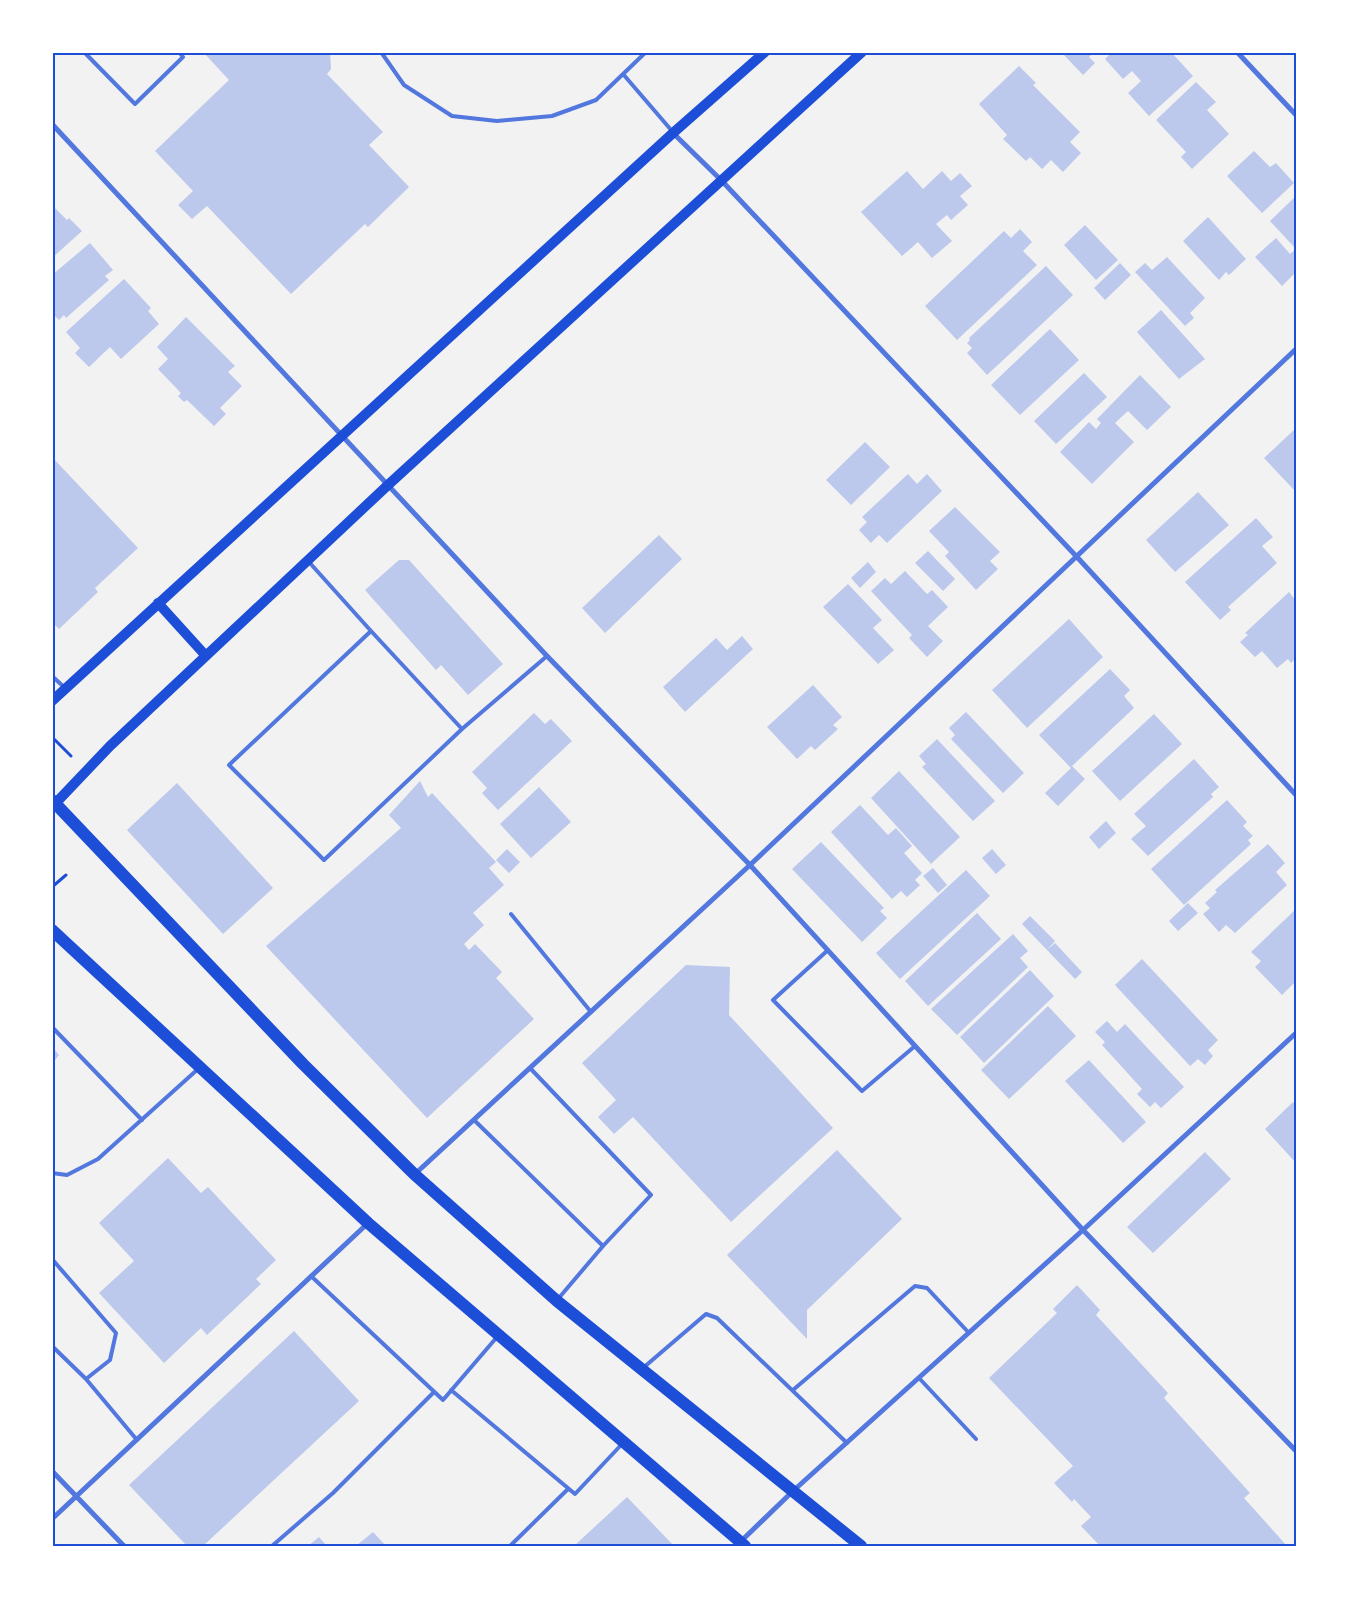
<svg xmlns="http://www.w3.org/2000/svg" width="1349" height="1599" font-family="Ubuntu,sans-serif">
  <rect width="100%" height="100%" fill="#f2f2f2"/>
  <!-- building -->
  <path fill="#bdc9ec" d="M203 52H330L331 69 327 74 383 132 369 145 409 187 368 227 365 224 291 294 207 206 192 219 178 205 193 191 155 151 229 80Z
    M1066 52H1094L1089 57 1095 63 1083 75 1064 55Z
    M1112 52H1171L1193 76 1149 116 1128 93 1141 81 1132 71 1123 79 1105 59Z
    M1019 66 1036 83 1033 85 1080 132 1070 142 1081 153 1063 172 1051 160 1042 169 1030 157 1026 161 1003 139 1007 135 979 104Z
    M1196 82 1216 102 1207 110 1229 134 1192 169 1181 157 1186 152 1156 120Z
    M1254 151 1270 167 1276 163 1294 183 1262 213 1227 176Z
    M907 171 923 189 942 171 951 181 960 173 972 186 960 196 968 205 951 220 947 215 936 224 952 241 932 258 918 242 902 256 861 212Z
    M1296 196V272L1282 286 1255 257 1276 238 1290 254 1296 249 1270 221Z
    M52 205 67 220 69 218 82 231 52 258Z
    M1208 217 1246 259 1229 275 1226 272 1219 280 1183 241Z
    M1085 225 1118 260 1096 280 1064 245Z
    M1020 229 1032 242 1023 251 1037 265 957 340 925 306 1004 231 1011 238Z
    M90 243 113 270 105 276 109 280 66 318 64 315 59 320 52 313V275Z
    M1167 257 1205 298 1190 313 1194 318 1185 326 1135 272 1145 263 1152 270Z
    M1120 263 1131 275 1105 300 1094 288Z
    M1046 266 1073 295 987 375 967 353 972 348 967 343 970 340 969 338Z
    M124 279 151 308 148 311 159 324 121 359 110 347 89 367 75 353 80 348 66 332Z
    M1161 310 1205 359 1179 379 1137 332Z
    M186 317 235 366 228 372 242 386 220 408 226 414 214 426 187 400 184 402 178 396 181 393 158 369 168 359 157 347Z
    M1050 329 1079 360 1020 415 991 385Z
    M1084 373 1107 397 1056 444 1034 421Z
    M1140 375 1171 407 1147 430 1128 411 1115 423 1134 442 1092 484 1060 452 1089 422 1096 429 1101 423 1097 419Z
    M1296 428V492L1264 458Z
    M865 442 890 467 851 505 826 480Z
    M52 457 138 548 95 588 98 592 59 629 52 622Z
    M908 474 917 484 927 474 942 491 887 543 879 535 871 543 859 530 867 522 862 517Z
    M1198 492 1229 525 1175 572 1146 540Z
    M955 507 1000 552 990 561 998 569 976 590 945 556 949 552 929 531Z
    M1256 518 1273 537 1262 546 1277 563 1228 607 1231 610 1220 620 1185 582Z
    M659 535 682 559 605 633 582 608Z
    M928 551 955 579 943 591 915 563Z
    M399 560H409L503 664 468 695 441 665 436 670 365 590Z
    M868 562 876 572 860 588 851 578Z
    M905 571 927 594 932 590 948 607 928 626 943 641 927 657 909 638 912 635 871 591 885 578 891 584Z
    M848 584 882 620 873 628 894 650 878 664 823 607Z
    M1289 592 1296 601V658L1291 663 1288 659 1277 668 1262 651 1255 657 1240 642 1248 635 1245 633Z
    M1069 619 1103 657 1027 728 992 690Z
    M742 636 753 649 685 712 663 687 716 638 727 650Z
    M1110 669 1130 690 1124 696 1134 708 1072 766 1085 779 1058 806 1045 793 1071 768 1039 735Z
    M813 685 842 717 833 725 838 729 815 750 811 746 797 759 767 727Z
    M966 712 1024 773 1003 793 951 739 955 735 949 728Z
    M534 713 545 724 551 719 572 741 498 810 482 793 487 788 472 772Z
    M1154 714 1182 744 1120 801 1092 771Z
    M937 739 995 801 973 821 922 767 926 764 919 756Z
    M1194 759 1219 787 1211 794 1213 797 1148 856 1131 839 1146 826 1134 814Z
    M899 771 960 837 931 864 871 798Z
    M420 781 428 797 432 793 496 862 489 868 504 885 473 913 484 925 464 944 469 950 475 944 502 972 496 978 534 1019 427 1118 266 946 401 828 389 815Z
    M177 783 273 888 223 934 127 830Z
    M539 787 571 822 531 858 500 824Z
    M1227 800 1247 822 1243 826 1253 836 1248 840 1251 844 1184 905 1151 869Z
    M860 805 888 835 896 828 912 846 904 853 922 873 915 880 920 885 907 897 901 891 892 899 831 832Z
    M1106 821 1116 833 1099 849 1089 837Z
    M821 842 884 908 880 911 887 918 862 942 792 869Z
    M1268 844 1285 863 1276 872 1287 885 1235 933 1226 925 1219 932 1203 914 1210 908 1205 903 1217 892 1215 890Z
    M507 849 520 862 509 873 496 860Z
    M992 849 1006 865 996 874 982 858Z
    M933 868 947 885 938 893 923 876Z
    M966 870 990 896 900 979 876 953Z
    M1188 903 1198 913 1178 931 1169 921Z
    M1296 909V981L1282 995 1255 967 1261 961 1251 952Z
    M977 913 1001 939 928 1006 905 981Z
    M1030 916 1055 941 1047 950 1022 924Z
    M1013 934 1028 951 1020 958 1028 967 957 1035 931 1009Z
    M1055 943 1082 972 1075 979 1047 950Z
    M1142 959 1218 1040 1208 1050 1213 1056 1205 1065 1198 1059 1190 1066 1115 985Z
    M686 965 730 967 729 1015 833 1128 731 1222 633 1117 614 1134 598 1117 616 1100 582 1063Z
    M1030 970 1054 996 984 1063 960 1037Z
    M1048 1006 1076 1036 1009 1099 981 1070Z
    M1107 1021 1117 1032 1125 1024 1184 1087 1161 1108 1155 1102 1150 1107 1137 1094 1142 1089 1102 1045 1105 1042 1095 1032Z
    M52 1047 59 1055 52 1064Z
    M1089 1060 1146 1122 1123 1143 1065 1081Z
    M1293 1102 1296 1106V1163L1265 1129Z
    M837 1150 902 1219 807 1310V1339L727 1255Z
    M1205 1152 1231 1179 1153 1253 1127 1227Z
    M168 1158 201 1193 208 1187 276 1260 256 1279 261 1284 207 1335 201 1328 164 1363 99 1293 134 1261 99 1223Z
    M1077 1285 1100 1310 1096 1315 1168 1393 1164 1398 1250 1493 1244 1498 1287 1546H1100L1081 1526 1091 1517 1074 1499 1072 1502 1054 1483 1073 1466 989 1378 1057 1313 1053 1309Z
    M294 1331 359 1401 203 1546H187L129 1485Z
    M627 1497 674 1546H574Z
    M373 1532 386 1546H356Z
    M319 1537 327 1546H308Z"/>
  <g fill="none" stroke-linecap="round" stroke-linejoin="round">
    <!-- path -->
    <path stroke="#1d4ed8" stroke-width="3" d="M54 739 71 756
      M52 887 66 875"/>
    <!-- service -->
    <path stroke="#5277de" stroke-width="4" d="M84 52 135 104 183 57 179 52
      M381 52 404 85 452 116 497 121 552 116 596 100 646 52
      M623 74 672 131
      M309 562 371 631 229 765 324 860 462 729 547 656
      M371 631 462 729
      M52 676 65 688
      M511 914 591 1012
      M828 950 773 1000 862 1091 915 1046
      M52 1027 142 1120
      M530 1068 651 1195 603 1246 558 1299
      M474 1120 603 1246
      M52 1173 67 1175 98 1159 198 1069
      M52 1259 116 1333 110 1360 86 1379
      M311 1276 443 1400 497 1337
      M52 1346 86 1379 137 1440
      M643 1368 706 1314 717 1318 847 1443
      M919 1378 976 1439
      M451 1390 575 1494 622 1444
      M793 1390 915 1286 927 1288 969 1333
      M272 1546 333 1493 434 1392
      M510 1546 568 1489"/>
    <!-- minor -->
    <path stroke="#5277de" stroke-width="5" d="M1237 52 1296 115
      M52 124 547 656 750 865 1083 1230 1296 1451
      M673 133 721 180 1077 557 1296 795
      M415 1174 750 865 1296 349
      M52 1471 124 1546
      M52 1519 367 1224
      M736 1546 793 1491 1083 1230 1296 1033"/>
    <!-- secondary -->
    <path stroke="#1d4ed8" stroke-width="10" d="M158 603 206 656
      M52 701 673 133 765 52
      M52 807 110 746 388 485 862 52"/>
    <!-- primary -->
    <path stroke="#1d4ed8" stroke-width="12" d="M52 800 303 1064 414 1174 557 1301 861 1546
      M52 930 368 1223 745 1546"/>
  </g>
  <!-- border -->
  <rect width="1349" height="1599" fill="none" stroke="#ffffff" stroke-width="108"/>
  <rect x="54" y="54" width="1241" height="1491" fill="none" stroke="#1d4ed8" stroke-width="2"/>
</svg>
